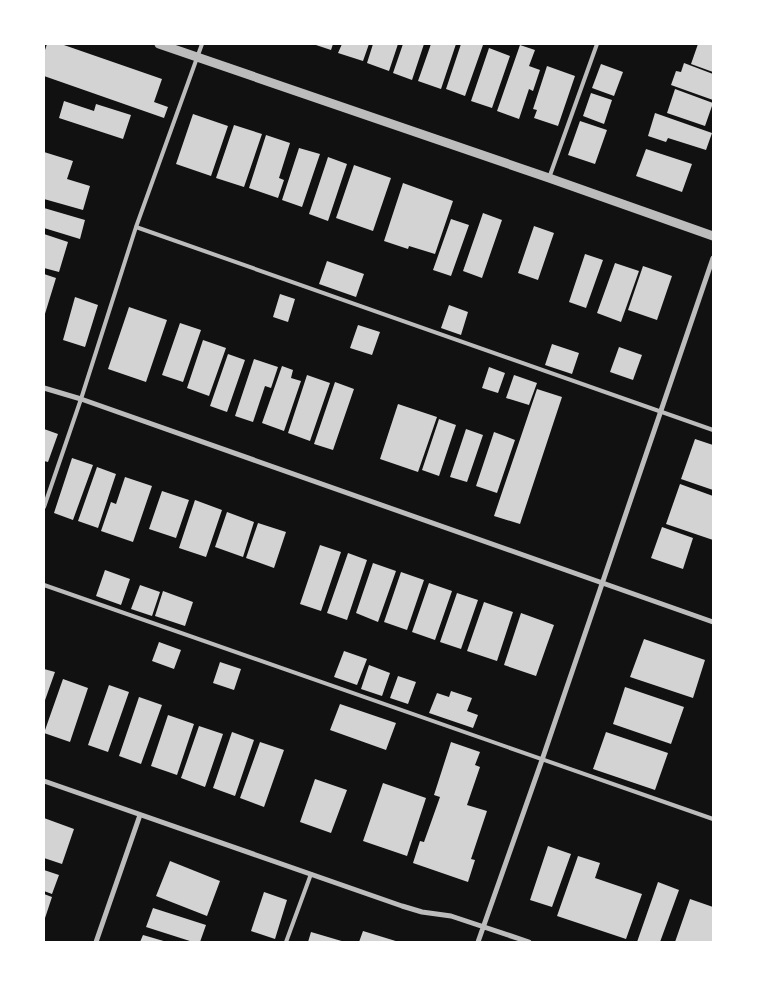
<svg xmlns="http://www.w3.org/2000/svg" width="757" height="986" font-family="Figtree,sans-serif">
  <rect width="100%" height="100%" fill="#111"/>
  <!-- building -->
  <path fill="#d3d3d3" d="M47 44H61L162 79 154 102 168 107 164 118 44 76V53Z
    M313 44H333L331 50Z
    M342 44H369L363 61 338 53Z
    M373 44H398L389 71 367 63Z
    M403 44H424L412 80 393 73Z
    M431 44H456L441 89 418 81Z
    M461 44 483 45 465 96 446 89Z
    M698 44H713V72L691 64Z
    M520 45 535 50 529 66 540 70 533 91 529 89 519 119 497 111Z
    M489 48 510 56 492 108 471 101Z
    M684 63 713 74V100L671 85 676 71 681 72Z
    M601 64 623 72 614 96 592 88Z
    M547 66 575 76 558 126 534 118 537 110 533 109Z
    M675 89 713 103 705 126 667 113Z
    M591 93 612 100 604 124 583 116Z
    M64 101 94 111 96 104 131 115 123 139 59 118Z
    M655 113 712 133 706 150 668 138 666 142 648 136Z
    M193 114 228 126 211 176 176 164Z
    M580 121 607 130 595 164 568 155Z
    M234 125 262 134 244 187 216 178Z
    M266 135 290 143 279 178 284 180 278 198 249 188Z
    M299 148 320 154 302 207 282 200Z
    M646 149 692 164 682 192 636 176Z
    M44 152 73 161 67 179 90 186 83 210 44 199Z
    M328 157 347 164 328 221 309 214Z
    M354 165 391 178 373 231 336 218Z
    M403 183 453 201 435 254 409 246 408 249 384 241Z
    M44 208 85 220 80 239 44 228Z
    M483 213 502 220 482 278 463 271Z
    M451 219 469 225 451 276 433 270Z
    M534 226 554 233 538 280 518 273Z
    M44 234 68 242 59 272 44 268Z
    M585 254 603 260 586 308 569 302Z
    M327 261 364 274 356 297 319 284Z
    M615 263 639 271 621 322 597 313Z
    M643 266 672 276 657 320 628 310Z
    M44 274 56 278 44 317Z
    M280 294 295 299 288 322 273 317Z
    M75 297 98 305 85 347 63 340Z
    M449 305 468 312 461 335 441 328Z
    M129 307 167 320 146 382 108 369Z
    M180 323 201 330 183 382 162 375Z
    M358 325 380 332 372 355 350 348Z
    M203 340 226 348 209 396 187 388Z
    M552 344 579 353 572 374 545 365Z
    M619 347 642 355 633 380 610 372Z
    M228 354 245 360 227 412 210 406Z
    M254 359 278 367 271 388 265 386 253 422 235 416Z
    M282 366 293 370 291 378 301 381 284 431 262 423Z
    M489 367 505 373 498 393 482 388Z
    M307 375 330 383 310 441 288 433Z
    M514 375 537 383 529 405 506 398Z
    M335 382 354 389 333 450 314 444Z
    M537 389 562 397 520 524 494 516Z
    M398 404 437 417 418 472 380 459Z
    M439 419 456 425 439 476 422 470Z
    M44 429 58 434 48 462 44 461Z
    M466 429 483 435 467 482 450 477Z
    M494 432 515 440 497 493 476 486Z
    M695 439 713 445V490L681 479Z
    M72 458 93 465 73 520 54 513Z
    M97 467 116 474 98 528 78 521Z
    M125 477 152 486 133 542 101 531 111 502 116 504Z
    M680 484 713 496V540L666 524Z
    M162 491 189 500 176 538 149 529Z
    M195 500 222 510 206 557 179 548Z
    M227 512 254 522 243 557 215 547Z
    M258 523 286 532 274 568 246 558Z
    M662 527 693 538 683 569 651 558Z
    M320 545 341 552 321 611 300 604Z
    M348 553 367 560 347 620 327 613Z
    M373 563 396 571 378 622 356 613Z
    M105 570 130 579 121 605 96 596Z
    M401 572 424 580 407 630 384 622Z
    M429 583 452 591 435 640 412 632Z
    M140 585 160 592 152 616 131 609Z
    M163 591 193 602 185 626 155 616Z
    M457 593 478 600 461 649 440 642Z
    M484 602 513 612 497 661 467 651Z
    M521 613 554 625 536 676 504 665Z
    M644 639 705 660 693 698 630 677Z
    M159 642 181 650 174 669 152 661Z
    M344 651 367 659 357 685 334 677Z
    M220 662 241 669 234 690 213 683Z
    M369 665 390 673 382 696 361 689Z
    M44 669 55 672 44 703Z
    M398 676 416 682 408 704 390 698Z
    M63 679 88 688 70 742 44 733Z
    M109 685 129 692 108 752 88 745Z
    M625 687 684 707 671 744 613 724Z
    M451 691 472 698 467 711 478 715 473 728 429 713 437 693 449 697Z
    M139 697 162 705 141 764 119 756Z
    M340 704 396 723 386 750 330 730Z
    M168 715 194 724 177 775 151 766Z
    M199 726 223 734 205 787 181 778Z
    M232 732 254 740 235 796 213 788Z
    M606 732 668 753 655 790 593 769Z
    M260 742 284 750 264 807 240 798Z
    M451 742 480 752 475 765 480 767 467 805 487 811 471 859 475 860 468 882 413 863 420 841 424 842 440 797 434 795Z
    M315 779 347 790 331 833 300 822Z
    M383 783 426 798 407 856 363 841Z
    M44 818 74 829 62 864 44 858Z
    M548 846 571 854 552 907 530 900Z
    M578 856 600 863 595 878 642 894 626 939 557 916Z
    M170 861 220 881 207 916 156 896Z
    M44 870 59 875 52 894 44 891Z
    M658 882 679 890 660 942H637Z
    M264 892 287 900 275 939 251 931Z
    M44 894 52 897 44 921Z
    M690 899 713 907V942H675Z
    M153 908 206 925 200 942H193L146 927Z
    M363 931 399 942H359Z
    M311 932 345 942H308Z
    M143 935 167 942H140Z"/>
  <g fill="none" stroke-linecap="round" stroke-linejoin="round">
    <!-- service -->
    <path stroke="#bcbcbc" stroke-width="4" d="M549 178 597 44
      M136 227 713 430
      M44 507 81 399 136 227 202 44
      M44 585 713 819
      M286 942 311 874"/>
    <!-- minor -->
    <path stroke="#bcbcbc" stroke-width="5" d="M44 388 81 399 713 622
      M44 781 402 906 422 912 451 916 529 942
      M96 942 140 815
      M478 942 542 760 713 258"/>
    <!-- tertiary -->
    <path stroke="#bcbcbc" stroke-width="9" d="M159 44 549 178 713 236"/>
  </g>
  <!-- border -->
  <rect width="757" height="986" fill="none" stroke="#ffffff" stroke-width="90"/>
</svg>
